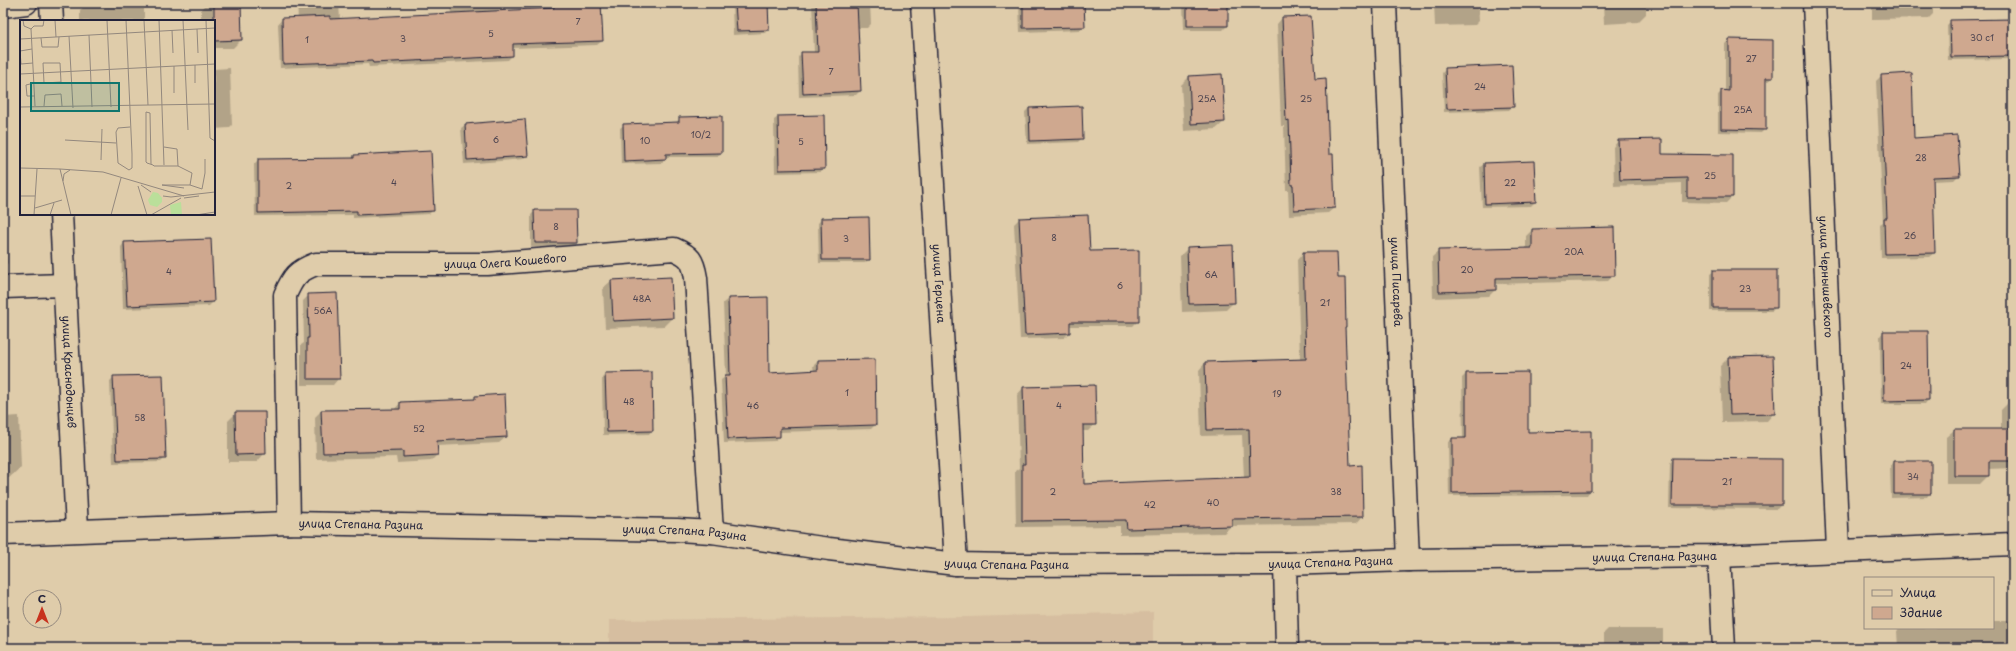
<svg xmlns="http://www.w3.org/2000/svg" width="2016" height="651" font-family="'Playpen Sans',sans-serif">
  <rect width="100%" height="100%" fill="#dfccaa"/>
  <filter id="ink" filterUnits="userSpaceOnUse"><feTurbulence type="fractalNoise" baseFrequency=".025" numOctaves="2"/><feDisplacementMap in="SourceGraphic" scale="8" xChannelSelector="R" yChannelSelector="G"/><feConvolveMatrix kernelMatrix="1 2 1 2 8 2 1 2 1" color-interpolation-filters="sRGB"/></filter>
  <g filter="url(#ink)">
    <!-- built -->
    <path fill="#d6bea0" d="M1153 612V648H609V620L967 617Z"/>
    <!-- shadow -->
    <path fill="#0003" d="M207 3H240L241 40 233 48H214V21H201V9Z
      M297 3H339L340 20 451 14 450 3H504L505 11 548 9V3H600L602 41 597 45 512 48V56L508 60 369 67 368 64 280 68 278 24 282 19H298Z
      M732 3H767L768 29 765 33 733 35Z
      M812 3H870L871 24 867 28H857L860 91 856 95 799 97 798 57 802 53H814Z
      M1019 3H1083L1084 26 1080 30 1020 32Z
      M1183 3H1227V26L1223 30H1184Z
      M1434 3H1478L1479 21 1475 25 1435 26Z
      M1603 3H1646V14L1638 22 1604 24Z
      M1872 3H1933V14L1929 18 1872 19Z
      M144 6V21H80V10L84 7Z
      M1282 18 1314 80 1328 155 1334 208 1328 213 1289 215 1288 190H1286L1284 126H1281L1277 24Z
      M2013 20V59L1948 60 1947 25 1951 21Z
      M3 30 6 77 3 80Z
      M1729 40 1772 41V78L1768 81H1765V129L1761 133 1718 132V95L1722 91 1725 92V44Z
      M230 68 232 125 229 128 214 129V69Z
      M1446 69 1513 106 1509 110 1444 112 1442 73Z
      M1911 74 1914 139 1959 175 1954 180 1932 181 1934 253 1929 257 1881 258 1880 224 1883 222 1876 81 1881 76Z
      M1189 77 1224 122 1216 129 1184 131 1181 85Z
      M1029 108 1082 138 1078 142 1027 144 1025 112Z
      M778 117 824 168 820 172 775 173 774 120Z
      M680 118 721 153 717 157H665L662 163 621 164 620 128 624 125 676 123Z
      M465 125 527 155 523 159 464 164 461 128Z
      M1618 141 1732 197 1726 203 1682 202V183L1614 186 1613 147Z
      M354 156 433 210 429 214 353 218V215L255 216 254 164 258 160 351 159Z
      M1484 164 1535 202 1531 206 1482 207 1480 167Z
      M535 211 576 243 572 246 531 247V215Z
      M3 216H6L8 263 3 268Z
      M822 219 869 259 865 263H819L818 223Z
      M1019 219 1089 252 1138 321 1133 326H1069V333L1064 338 1020 339 1014 224Z
      M1532 230 1614 275 1608 281 1495 284V290L1489 296 1433 298 1432 257 1439 251 1526 249V236Z
      M124 243 213 302 209 306 123 309 121 247Z
      M1188 248 1234 302 1226 310 1182 312 1180 256Z
      M1303 253 1337 279 1345 327 1344 328 1349 467 1362 517 1356 524 1231 526 1224 533 1120 535V526L1016 527 1015 471 1019 468 1017 395 1023 388 1095 424 1088 431H1082L1083 485 1244 478 1242 435 1201 436 1199 370 1205 363 1300 360 1297 260Z
      M1714 271 1776 307 1772 311H1710V274Z
      M611 281 672 318 664 326 605 328 603 288Z
      M309 295 339 378 333 385H301V345L304 343 303 301Z
      M728 299 768 374 814 372 813 366 818 361 874 360 875 425 871 429 779 432V436L775 441 724 443 721 380 726 376 723 303Z
      M1883 332H1927L1928 400 1925 404H1881L1880 336Z
      M1728 358 1774 413 1767 421 1722 422 1720 366Z
      M606 374 652 430 649 434 603 435 602 378Z
      M1466 374 1527 433 1590 491 1587 495 1449 496 1448 442 1452 439H1463L1462 378Z
      M114 377 165 458 161 462 113 463 110 381Z
      M476 397 506 437 499 443 437 446V455L431 461 397 463 396 457 316 459 315 417 321 411 394 410 400 403 473 400Z
      M2009 402H2013V468L1988 469V476L1980 484H1946V437L1954 430H2001V410Z
      M236 413 264 454 257 462H228V421Z
      M19 416 21 467 9 478H3V417Z
      M1673 459 1781 505 1777 509 1669 508 1670 463Z
      M1894 462 1930 493 1927 497 1891 498 1890 466Z
      M1993 621H2013V648H1898L1897 631 1901 628H1993Z
      M1608 629H1663V648H1604V633Z"/>
    <!-- building -->
    <path fill="#cfa88f" stroke="#22223b" d="M214 3H241L242 40 214 41Z
      M554 3H601L603 41 513 44V56L373 63 372 61 283 64 282 18 330 16V19L554 8Z
      M735 3H768L769 30 737 31Z
      M816 3H857L861 91 803 94 801 52H818Z
      M1023 3H1084L1085 27 1023 28Z
      M1187 3H1228V26H1187Z
      M1311 16 1315 79 1326 78 1329 154H1333L1335 208 1294 210 1293 185H1291L1289 120 1286 121 1282 17Z
      M2013 19V56L1951 57 1950 20Z
      M1729 39 1773 40V78H1766V130L1721 129V90L1729 91Z
      M1512 65 1514 107 1447 109 1445 68Z
      M1912 73 1914 138 1957 135 1960 176 1933 177 1935 253 1885 254 1884 218H1887L1881 75Z
      M1222 74 1225 122 1191 124 1189 76Z
      M1082 106 1083 139 1030 141 1029 108Z
      M824 115 825 169 779 170 778 116Z
      M722 116V153L666 154V159L624 161 623 124 679 122V117Z
      M525 119 528 156 467 160 465 124Z
      M1662 139V154L1733 155V197H1687V178L1620 180 1618 140Z
      M431 151 434 211 357 215V211L258 213V159L354 158V155Z
      M1534 161 1536 202 1485 204 1484 163Z
      M534 210H576L577 243H535Z
      M1088 215 1090 251 1139 250V322H1070V333L1025 335 1019 218Z
      M869 217 870 260H822L821 218Z
      M1614 227 1615 276 1496 278V290L1439 292 1438 250 1532 248V229Z
      M211 239 214 302 127 306 124 242Z
      M1233 245 1235 303 1189 304 1187 247Z
      M1303 252H1337L1338 278H1345L1346 327H1345L1350 466 1362 465 1363 517 1232 519V526L1127 529 1126 520 1022 521V464H1025L1023 387 1095 385 1096 425H1083L1084 484 1250 477 1249 429 1207 430 1205 362 1306 359Z
      M1713 270H1777V308H1713Z
      M671 277 673 318 613 321 611 280Z
      M337 293 340 379H307V338H309L308 294Z
      M768 297 769 373 818 370V360L875 359 876 425 780 428V437L728 439 725 375H730L728 298Z
      M1883 331H1928L1929 400 1884 401Z
      M1773 356 1775 414 1730 415 1728 357Z
      M652 372 653 431 607 432 605 373Z
      M1528 372V432L1591 431V491L1452 493V438H1466V373Z
      M163 375 166 459 117 460 113 376Z
      M505 394 507 437 437 441 438 455 403 457V451L323 453 321 410 400 409V402L475 399V396Z
      M235 412H265L266 454 236 455Z
      M1954 429H2013V461H1989V476H1954Z
      M1673 458 1782 459V505H1672Z
      M1894 461H1931V494H1894Z"/>
    <g fill="none" stroke-linecap="round" stroke-linejoin="round">
      <!-- minor casing -->
      <g stroke="#22223b" stroke-width="25">
        <g id="minor">
          <path d="M51 3 52 21"/>
          <path id="s1" d="M922 3 956 564"/>
          <path id="s2" d="M1385 3 1408 560"/>
          <path id="s3" d="M1814 3 1838 550"/>
          <path d="M3 6 26 3"/>
          <path id="s4" d="M61 214 77 529"/>
          <path d="M3 287 65 285"/>
          <path id="s5" d="M289 523 285 295C293 277 297 271 316 264H487L674 249C690 256 693 260 696 278L712 532"/>
          <path id="s6" d="M3 534 289 523 677 530 712 532 829 549 956 564 1012 565 1285 564 1408 560 1719 556 2013 544"/>
          <path d="M1719 556 1724 648"/>
          <path d="M1285 564 1287 648"/>
        </g>
      </g>
      <!-- minor -->
      <use href="#minor" stroke="#dfccaa" stroke-width="22"/>
    </g>
  </g>
  <g text-anchor="middle" stroke-width="4" stroke-linejoin="round" paint-order="stroke">
    <!-- number labels -->
    <g font-size="9" fill="#4d4450">
      <text x="578" y="25">7</text>
      <text x="491" y="37">5</text>
      <text x="1982" y="41">30 с1</text>
      <text x="403" y="42">3</text>
      <text x="307" y="43">1</text>
      <text x="1751" y="62">27</text>
      <text x="831" y="75">7</text>
      <text x="1480" y="90">24</text>
      <text x="1207" y="102">25А</text>
      <text x="1306" y="102">25</text>
      <text x="1743" y="113">25А</text>
      <text x="701" y="138">10/2</text>
      <text x="496" y="143">6</text>
      <text x="645" y="144">10</text>
      <text x="801" y="145">5</text>
      <text x="1921" y="161">28</text>
      <text x="1710" y="179">25</text>
      <text x="394" y="186">4</text>
      <text x="1510" y="186">22</text>
      <text x="289" y="189">2</text>
      <text x="556" y="230">8</text>
      <text x="1910" y="239">26</text>
      <text x="1054" y="241">8</text>
      <text x="846" y="242">3</text>
      <text x="1574" y="255">20А</text>
      <text x="1467" y="273">20</text>
      <text x="169" y="275">4</text>
      <text x="1211" y="278">6А</text>
      <text x="1120" y="289">6</text>
      <text x="1745" y="292">23</text>
      <text x="642" y="302">48А</text>
      <text x="1325" y="306">21</text>
      <text x="323" y="314">56А</text>
      <text x="1906" y="369">24</text>
      <text x="847" y="396">1</text>
      <text x="1277" y="397">19</text>
      <text x="629" y="405">48</text>
      <text x="753" y="409">46</text>
      <text x="1059" y="409">4</text>
      <text x="140" y="421">58</text>
      <text x="419" y="432">52</text>
      <text x="1913" y="480">34</text>
      <text x="1727" y="485">21</text>
      <text x="1053" y="495">2</text>
      <text x="1336" y="495">38</text>
      <text x="1213" y="506">40</text>
      <text x="1150" y="508">42</text>
    </g>
    <!-- street labels -->
    <g font-size="11" fill="#22223b" stroke="#dfccaa">
      <text dy="4" stroke="none"><textPath href="#s5" startOffset="463">улица Олега Кошевого</textPath></text>
      <text dy="4" stroke="none"><textPath href="#s3" startOffset="274">улица Чернышевского</textPath></text>
      <text dy="4" stroke="none"><textPath href="#s2" startOffset="279">улица Писарева</textPath></text>
      <text dy="4" stroke="none"><textPath href="#s1" startOffset="281">улица Герцена</textPath></text>
      <text dy="4" stroke="none"><textPath href="#s4" startOffset="158">улица Краснодонцев</textPath></text>
      <text dy="4" stroke="none"><textPath href="#s6" startOffset="358">улица Степана Разина</textPath></text>
      <text dy="4" stroke="none"><textPath href="#s6" startOffset="682">улица Степана Разина</textPath></text>
      <text dy="4" stroke="none"><textPath href="#s6" startOffset="1654">улица Степана Разина</textPath></text>
      <text dy="4" stroke="none"><textPath href="#s6" startOffset="1330">улица Степана Разина</textPath></text>
      <text dy="4" stroke="none"><textPath href="#s6" startOffset="1006">улица Степана Разина</textPath></text>
    </g>
  </g>
  <!-- overview -->
  <g transform="translate(20 20)">
    <rect width="195" height="195" fill="#dfccaa"/>
    <path d="M133 172 138 173 142 178V182L137 187 130 185 128 180ZM161 182 162 195H151L150 185Z" fill="#badf9a"/>
    <path fill="none" stroke="#93887e" stroke-width="1" d="M3 0 4 6 11 9 14 6H23L24 0M35 0 36 17M87 0 91 87M106 0 112 134V148L109 150 98 143 96 112 98 108 110 107M124 0 128 85M139 0 144 145M163 0 168 110M186 0 190 118 195 121M11 9 15 86M177 9 178 33M152 10 153 33M69 15 72 87M49 16 53 88M21 18 22 27H38L39 17M0 19 195 8M12 29 0 31 1 44 13 43M23 43H40L41 62 24 63ZM175 45V63M0 54 195 44M14 63 6 65 7 76H14M154 73V46M24 86 25 75 41 74 42 86M0 87 195 84M45 120 96 123M144 127 157 129 158 146M81 140 82 109M131 144 130 93 126 92V142L127 143 133 145 134 146H158L172 153 170 165H142M0 148 40 149 51 195M40 149 83 152 164 176M43 161 44 154 50 150M121 165 131 172M142 165 164 168M170 165 182 169 185 153V139M118 166 127 195M0 176H15M143 176 151 177 195 172M164 178 179 176M15 188 42 180M14 195 17 149M30 195 34 183M91 195 101 158M131 195 161 178M176 195 195 192"/>
    <path fill="#0f766e" fill-opacity="0.15" stroke="#0f766e" stroke-width="2" d="M11 63H99V91H11Z"/>
    <rect width="195" height="195" fill="none" stroke="#22223b" stroke-width="2"/>
  </g>
  <!-- margin -->
  <rect width="2016" height="651" fill="none" stroke="#dfccaa" stroke-width="16"/>
  <rect x="8" y="8" width="2000" height="635" fill="none" stroke="#22223b" stroke-width="1.5" filter="url(#ink)"/>
  <!-- legend -->
  <rect x="1864" y="577" width="130" height="52" fill="#dfccaa" stroke="#93887e"/>
  <rect x="1872" y="590" width="20" height="6" fill="#dfccaa" stroke="#93887e"/>
  <text x="1900" y="597" font-size="12" fill="#22223b">Улица</text>
  <rect x="1872" y="607" width="20" height="12" fill="#cfa88f" stroke="#93887e"/>
  <text x="1900" y="617" font-size="12" fill="#22223b">Здание</text>
  <!-- north arrow -->
  <g transform="translate(42 609)"><circle r="19" fill="#dfccaa" stroke="#93887e"/>
  <path d="M0-3L7 15L0 10L-7 15Z" fill="#c8321e"/>
  <text y="-6" font-size="11" font-weight="bold" text-anchor="middle" fill="#22223b">С</text>
  </g>
</svg>
